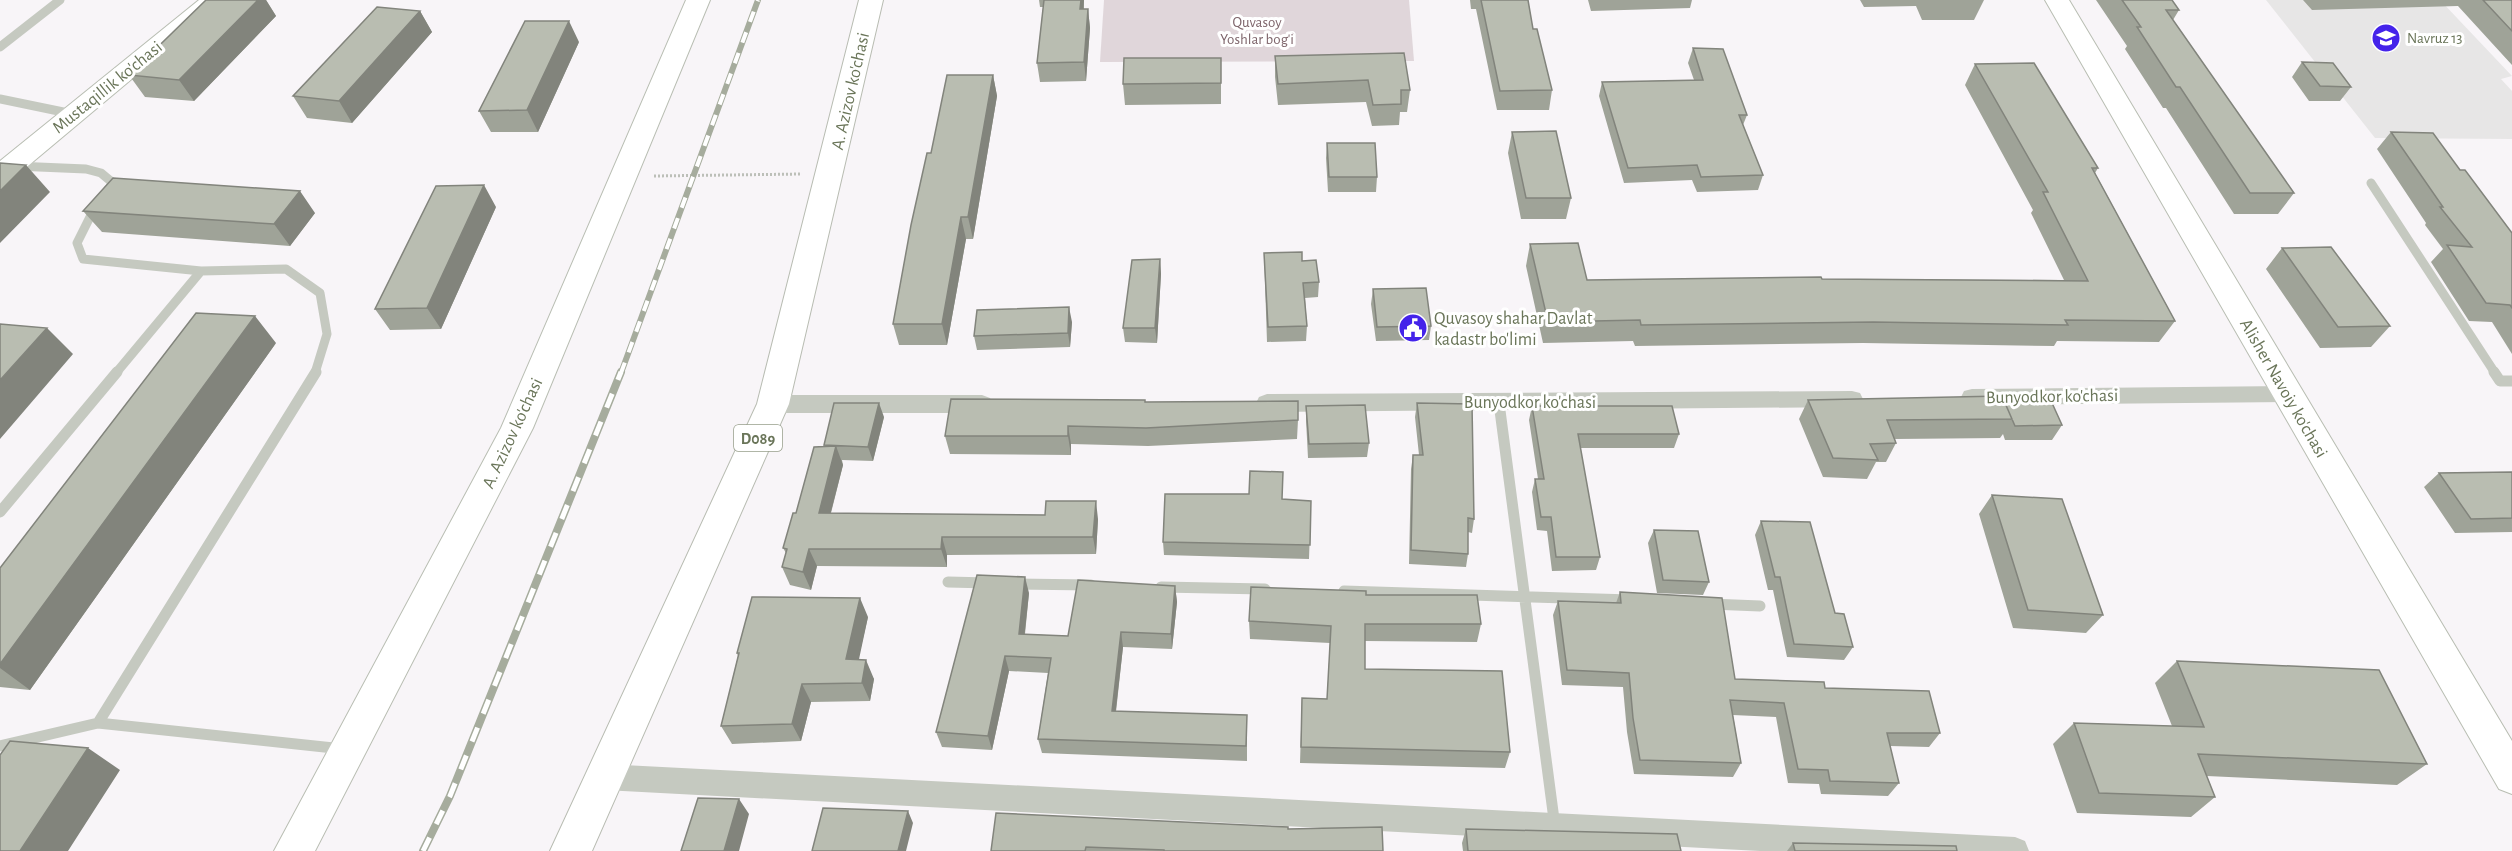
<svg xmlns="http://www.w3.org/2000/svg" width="2512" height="851" font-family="'Alegreya Sans',sans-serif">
  <rect width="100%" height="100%" fill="#f8f5f8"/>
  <!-- built -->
  <path fill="#e7e6e6" d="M2266 0H2440L2512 76 2501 79 2512 91V139L2375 138Z"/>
  <!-- green -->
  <path fill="#e0d6da" d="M1104 0H1409L1414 61 1100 62Z"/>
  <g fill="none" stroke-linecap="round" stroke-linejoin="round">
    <!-- secondary casing -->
    <g stroke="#b9beb3" stroke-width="2">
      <path id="secondary" d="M199 0H226L10 181 0 184V161Z
        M686 0H710L533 428 315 851H274L501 428Z
        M2045 0H2069L2512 741V794L2499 789Z"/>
    </g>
    <!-- primary casing -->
    <g stroke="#b8bcb2" stroke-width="2">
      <path id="primary" d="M859 0H883L789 404 592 851H550L757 404Z"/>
    </g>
    <!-- path -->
    <path stroke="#bcbfb8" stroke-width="3" stroke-dasharray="2 2" stroke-linecap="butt" d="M654 176 802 174"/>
    <!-- lane-far1 -->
    <path stroke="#c5c9c0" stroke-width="9" d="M0 47 60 0
      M0 99 73 114
      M15 166 86 169 101 173 113 183 106 192
      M2371 183 2495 373
      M95 207 77 243 83 259 201 271 286 269 320 293 327 334 315 373
      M116 373 201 271"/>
    <!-- lane -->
    <path stroke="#c5c9c0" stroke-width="11" d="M2494 372 2500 381H2512
      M1499 403 1555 827
      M0 512 117 372
      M948 582 989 583
      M1014 584 1091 585
      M1161 587 1265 589
      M1344 591 1631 600
      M1710 604 1760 606
      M98 723 316 372
      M0 746 98 723 343 749"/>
    <!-- street -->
    <path fill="#c5c9c0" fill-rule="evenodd" d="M2288 386 2296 388 2299 394 2296 400 2288 402 1972 405 1964 403 1961 397 1964 391 1972 389Z
      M1852 391 1860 393 1863 399 1860 405 1852 407 1267 412 1259 409 1256 403 1259 397 1267 394Z
      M773 395H982L990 398 993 404 990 410 982 413H773L765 410 762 404 765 398Z
      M604 764 2015 837 2025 841 2029 851H1760L604 790 594 786 590 777 594 768Z"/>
    <!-- secondary -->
    <use href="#secondary" fill="#fff" fill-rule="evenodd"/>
    <!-- primary -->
    <use href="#primary" fill="#fff" fill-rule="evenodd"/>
    <!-- rail-far1 casing -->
    <g stroke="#a6ac9d" stroke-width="6">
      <path id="rail-far1" d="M621 373 758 0"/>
    </g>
    <!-- rail casing -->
    <g stroke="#a6ac9d" stroke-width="8">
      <path id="rail" d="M423 851 450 796 621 372"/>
    </g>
    <!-- rail-far1 -->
    <use href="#rail-far1" stroke="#fff" stroke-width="4" stroke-dasharray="11" stroke-linecap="butt"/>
    <!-- rail -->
    <use href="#rail" stroke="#fff" stroke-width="5" stroke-dasharray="15" stroke-linecap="butt"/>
  </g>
  <!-- wall -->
  <path fill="#9fa398" d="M206 0H266L276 16 194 101 145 97 129 75Z
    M1039 0H1084V9H1088L1090 28 1086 81 1040 82 1037 63 1043 7H1040Z
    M1470 0H1528L1533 29 1552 90 1549 110H1497L1476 9H1471Z
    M1588 0H1692L1690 8 1591 11Z
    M1860 0H1984L1974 20H1922L1916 6 1864 7Z
    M2096 0H2172L2179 10 2173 20 2294 193 2278 214H2234L2166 108H2163L2125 49 2127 46Z
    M2303 0H2512V65L2458 6 2312 10Z
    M420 11 432 32 352 123 307 118 293 96Z
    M579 42 538 132H491L479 111Z
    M1693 48 1747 115 1743 125 1763 175 1758 190 1697 192 1692 180 1624 183 1599 96 1602 82 1694 80 1688 63Z
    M1275 56 1410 90 1407 112H1400L1399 125 1372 126 1366 102 1278 105 1275 77Z
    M1221 58V104L1125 105 1123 84Z
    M2302 62 2351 87 2340 101H2309L2292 77Z
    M1975 64 2098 168 2095 173 2175 321 2159 342 2057 341 2054 346 1863 343 1635 346 1633 341 1543 343 1526 266 1530 244 1587 280 1822 279 2064 280 2031 213 2033 210 1965 85Z
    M993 75 997 96 973 239H966L947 345H899L893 324 931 153Z
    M1512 132 1571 198 1566 219H1521L1508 153Z
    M2391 132 2460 170 2512 233V354L2492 322 2469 321 2431 262 2443 249 2425 225 2426 223 2377 149Z
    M1327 143 1377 177 1376 192H1328L1326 158Z
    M496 207 441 329 390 330 375 309Z
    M83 211 315 213 290 246 102 232Z
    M2282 248 2390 326 2371 347 2320 348 2266 269Z
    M1264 253 1319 282 1318 297 1305 298 1307 326 1306 341 1267 342Z
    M1160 259 1161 274 1157 343 1125 342 1123 328Z
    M1373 289 1431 326 1429 340 1376 341 1371 304Z
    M1072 322 1070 347 977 350 974 336Z
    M276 343 30 690 0 687V568Z
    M1808 400 2005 403 2062 425 2052 440H2005L2003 434 2000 438 1895 439 1896 443 1886 462H1876L1867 479 1823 477 1799 419Z
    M1145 402 1298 420 1297 439 1148 446 1071 444V455L950 454 945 436Z
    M1417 403 1474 519 1472 533 1468 532V554L1466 567 1409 564 1411 469 1413 455H1419L1415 417Z
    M1306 406 1369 443 1367 457 1308 458 1306 420Z
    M1532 406 1679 434 1674 448H1580L1600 557 1596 570 1552 571 1547 531 1537 530 1532 492 1535 479H1538L1529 420Z
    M884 417 873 461 842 460 843 465 831 513 1098 519 1096 554 947 555V567L817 566 811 590 790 585 782 567 786 553 783 548 796 513 824 445Z
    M2512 472V532L2455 533 2424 487 2439 473Z
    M1992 495 2103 615 2086 633 2013 628 1979 514Z
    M1283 499 1311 501 1309 559 1164 555 1163 542Z
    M1761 521 1835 613 1853 647 1844 660 1787 657 1773 590H1768L1755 535Z
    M1654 530 1709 582 1703 595 1657 593 1648 543Z
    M1175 586 1177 602 1172 649 1123 647 1116 712 1247 715V761L1042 753 1038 739 1048 673 1009 671 992 750 942 747 936 732 1029 593 1025 634 1068 636Z
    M1620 592 1735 679 1825 688 1940 733 1929 747 1890 746 1899 783 1888 796 1821 794 1819 784 1788 783 1776 717 1733 715 1741 763 1733 777 1634 774 1627 732 1623 687 1562 685 1553 615 1558 601 1616 603Z
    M1366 595 1481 624 1477 642 1365 641V669L1510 752 1505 768 1300 763 1302 698 1327 699 1330 643 1250 639 1249 621Z
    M868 617 858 660 874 679 870 701 811 702 801 741 732 744 721 726 738 656 737 653Z
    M2177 661 2427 764 2397 785 2207 776 2215 797 2191 817 2077 813 2053 744 2074 723 2172 726 2155 683Z
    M1288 829 1383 851H991Z
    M1466 829 1681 851H1463L1462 843Z
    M1793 843 1957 851H1787Z"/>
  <!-- shaded-wall -->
  <path fill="#82847c" d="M258 0H266L276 16 194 101 179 80Z
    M1081 0H1084L1082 28 1080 9Z
    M1088 9 1090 28 1086 81 1084 62Z
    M420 11 432 32 352 123 339 101Z
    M569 21 579 42 538 132 527 110Z
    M993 75 997 96 973 239 968 217Z
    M26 165 50 192 0 243V191Z
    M484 185 496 207 441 329 427 308Z
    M300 191 315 213 290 246 274 224Z
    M961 217 966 239 947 345 942 324Z
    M1160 259 1161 274 1157 343 1155 328Z
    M1069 307 1072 322 1070 347 1068 333Z
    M255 316 276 343 30 690 0 668V664Z
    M47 328 73 354 0 439V380Z
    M879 403 884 417 873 461 868 447Z
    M1068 426 1071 444V455L1068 436Z
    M836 446 843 465 826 531 819 513Z
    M1096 501 1098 519 1096 554 1093 537Z
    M942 537 947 555V567L941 549Z
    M809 549 817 566 811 590 803 572Z
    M1025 577 1029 593 1023 649 1019 634Z
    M1175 586 1177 602 1172 649 1171 634Z
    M860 598 868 617 855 678 846 659Z
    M1121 632 1123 647 1114 726 1112 711Z
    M1005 656 1009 671 992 750 988 736Z
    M866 660 874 679 870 701 862 683Z
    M802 684 811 702 801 741 792 724Z
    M88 748 120 770 68 851H20Z
    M739 799 749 814 739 851H724Z
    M908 811 913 823 906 851H898Z"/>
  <!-- building -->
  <path fill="#b9bdb1" stroke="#82847c" stroke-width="1.5" d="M206 0H258L179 80 129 75Z
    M1044 0H1081L1080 9H1088L1084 62 1037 63Z
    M1481 0H1528L1533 29H1537L1552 90 1500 91Z
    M2122 0H2172L2179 10H2166L2294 193H2250L2180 87H2176L2137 27H2141Z
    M2483 0H2512V31Z
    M377 7 420 11 339 101 293 96Z
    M525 21H569L527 110 479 111Z
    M1693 48 1723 49 1747 115H1739L1763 175 1701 177 1697 165 1628 168 1602 82 1703 80Z
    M1404 53 1410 90H1401V104L1373 105 1368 80 1278 84 1275 56Z
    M1124 58H1221V83L1123 84Z
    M2302 62 2333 63 2351 87 2320 86Z
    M2034 63 2098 168H2092L2175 321 2065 320 2068 325 1873 322 1641 325 1640 320 1548 322 1530 244 1578 243 1587 280 1821 277 1822 279 2088 281 2043 192H2048L1975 64Z
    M947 75H993L968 217H961L942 324H893L911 225 927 153H931Z
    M1556 131 1571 198H1526L1512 132Z
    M2391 132 2433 133 2460 170H2465L2512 233V308L2510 305 2486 303 2447 245 2472 247 2440 207H2443Z
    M1327 143H1375L1377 177H1329Z
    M0 163 26 165 0 191Z
    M113 178 300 191 274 224 83 211Z
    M484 185 427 308 375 309 436 186Z
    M2331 247 2390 326 2338 327 2282 248Z
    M1302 252V261L1316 260 1319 282 1303 283 1307 326 1268 327 1264 253Z
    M1160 259 1155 328H1123L1132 260Z
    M1426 288 1431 326 1377 327 1373 289Z
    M1069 307 1068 333 974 336 977 310Z
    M196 313 255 316 0 664V568Z
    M0 324 47 328 0 380Z
    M2002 396 2012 419 1887 420 1896 443 1870 444 1878 460 1833 458 1808 400Z
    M951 399 1145 400V402L1298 401V420L1146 428 1068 426V436H945Z
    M834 403H879L868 447 824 445Z
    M1417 403 1472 404 1474 519 1468 518V554L1411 550 1413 455H1423Z
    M2005 403H2052L2062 425 2015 426Z
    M1365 405 1369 443 1309 444 1306 406Z
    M1532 406H1672L1679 434H1578L1600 557H1556L1551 517H1541L1535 479H1544Z
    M836 446 819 513 1045 515 1046 501H1096L1093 537H942L941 549H809L803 572 782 567 787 549 783 548 793 513H796L814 447Z
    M1250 471 1283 472 1282 499 1311 501 1310 545 1163 542 1165 494H1249Z
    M2512 472V518L2471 519 2439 473Z
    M1992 495 2062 499 2103 615 2028 610Z
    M1761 521 1810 522 1835 613 1844 614 1853 647 1794 644 1780 577H1775Z
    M1654 530 1698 531 1709 582 1663 580Z
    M977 575 1025 577 1019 634 1068 636 1078 580 1175 586 1171 634 1121 632 1112 711 1247 715 1246 746 1038 739 1051 658 1005 656 988 736 936 732Z
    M1251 587 1366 591V595H1477L1481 624H1365V669L1502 671 1510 752 1301 747 1302 698 1327 699 1331 626 1249 621Z
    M1620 592 1722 598 1735 679 1824 682 1825 688 1929 691 1940 733H1887L1899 783 1830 781 1828 770 1798 769 1784 703 1730 700 1741 763 1640 760 1633 718 1629 673 1567 670 1558 601 1621 603Z
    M752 597 860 598 846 659 866 660 862 683 802 684 792 724 721 726 739 653H737Z
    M2177 661 2379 670 2427 764 2198 754 2215 797 2099 793 2074 723 2204 727Z
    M10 741 88 748 20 851H0V755Z
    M698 798 739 799 724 851H681Z
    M823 808 908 811 898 851H812Z
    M996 813 1288 827V829L1382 827 1383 851H1164V850L1086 847 1085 851H991Z
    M1466 829 1677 834 1681 851H1468Z
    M1793 843 1956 846 1957 851H1795Z"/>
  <!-- icons -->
  <defs>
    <g id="school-disc" transform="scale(1.5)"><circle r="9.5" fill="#4423ea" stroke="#fff"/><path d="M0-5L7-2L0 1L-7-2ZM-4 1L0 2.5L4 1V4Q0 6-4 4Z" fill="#fff"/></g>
    <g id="civic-disc" transform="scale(1.5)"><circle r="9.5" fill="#4423ea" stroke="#fff"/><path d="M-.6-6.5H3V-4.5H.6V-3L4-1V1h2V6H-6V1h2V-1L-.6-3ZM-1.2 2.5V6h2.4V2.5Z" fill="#fff"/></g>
  </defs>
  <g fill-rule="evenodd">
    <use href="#school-disc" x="2386" y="38"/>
    <use href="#civic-disc" x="1413" y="328"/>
  </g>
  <g text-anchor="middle" stroke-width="6" stroke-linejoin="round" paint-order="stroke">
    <!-- far-park labels -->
    <g font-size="15" fill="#7e656b" stroke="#fff">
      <text x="1257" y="27">Quvasoy<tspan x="1257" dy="17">Yoshlar bog'i</tspan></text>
    </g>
    <!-- far-poi labels -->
    <g font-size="15" fill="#6a7559" stroke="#fff" text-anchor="start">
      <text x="2407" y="43">Navruz 13</text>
    </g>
    <!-- shield labels -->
    <rect fill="#fff" stroke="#979e8b" stroke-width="1.5" x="734" y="425" width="48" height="26" rx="4.5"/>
    <g font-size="16" font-weight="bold" fill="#6a7559">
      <text x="758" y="444">D089</text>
    </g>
    <!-- street labels -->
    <g font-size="18" fill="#6a7559" stroke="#fff">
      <text transform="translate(107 87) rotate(-39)" y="6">Mustaqillik ko'chasi</text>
      <text transform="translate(850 91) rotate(-77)" y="6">A. Azizov ko'chasi</text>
      <text transform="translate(2284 388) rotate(60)" y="6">Alisher Navoiy ko'chasi</text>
      <text transform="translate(2052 396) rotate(-1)" y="6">Bunyodkor ko'chasi</text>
      <text x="1530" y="408">Bunyodkor ko'chasi</text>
      <text transform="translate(512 433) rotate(-65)" y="6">A. Azizov ko'chasi</text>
    </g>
    <!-- poi labels -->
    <g font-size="18" fill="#6a7559" stroke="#fff" text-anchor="start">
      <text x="1434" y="324">Quvasoy shahar Davlat<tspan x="1434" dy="21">kadastr bo'limi</tspan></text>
    </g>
  </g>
</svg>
